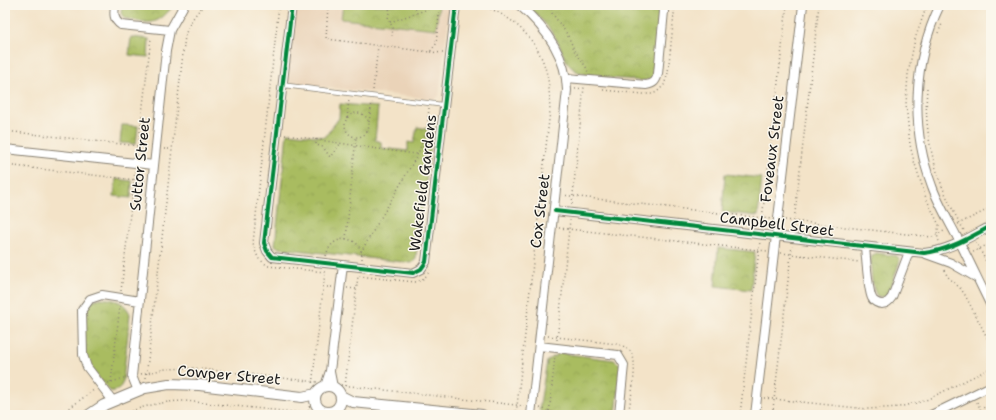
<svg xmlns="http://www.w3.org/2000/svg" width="996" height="420" font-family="'Shantell Sans',sans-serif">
  <defs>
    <pattern id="park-crowns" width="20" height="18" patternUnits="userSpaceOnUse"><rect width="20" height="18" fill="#a9bc60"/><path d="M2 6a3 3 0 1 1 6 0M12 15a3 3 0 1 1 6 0" fill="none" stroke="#91a153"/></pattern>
  </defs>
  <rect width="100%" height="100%" fill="#fbf7ec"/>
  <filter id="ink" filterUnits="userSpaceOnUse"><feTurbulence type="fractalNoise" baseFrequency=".025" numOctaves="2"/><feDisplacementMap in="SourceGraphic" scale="8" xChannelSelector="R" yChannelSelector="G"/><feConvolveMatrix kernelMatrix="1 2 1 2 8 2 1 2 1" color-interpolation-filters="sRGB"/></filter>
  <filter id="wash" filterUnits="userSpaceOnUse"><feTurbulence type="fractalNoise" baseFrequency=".012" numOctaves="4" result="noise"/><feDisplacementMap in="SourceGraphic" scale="16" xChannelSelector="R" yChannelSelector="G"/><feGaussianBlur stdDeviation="0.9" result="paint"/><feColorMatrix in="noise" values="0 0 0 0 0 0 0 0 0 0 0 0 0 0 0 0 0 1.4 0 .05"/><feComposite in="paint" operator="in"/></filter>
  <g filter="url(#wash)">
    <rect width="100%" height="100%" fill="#f3e3c8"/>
    <!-- built -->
    <path fill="#ead3b8" d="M293 5H450L439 96 435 99H432L288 83 286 81Z"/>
    <!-- park -->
    <path fill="url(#park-crowns)" stroke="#626c3e" d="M122 5H174C156 27 150 24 124 18L121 13Z
      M343 5H439L436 29 341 19Z
      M526 5H656L660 10 653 77C647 83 634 80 626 79 617 79 589 76 581 73 565 67 564 54 558 42 550 28 538 15 526 5Z
      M131 37 149 39 148 57 129 55Z
      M340 104 378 107 375 140 381 142V148L408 151V142L414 143 417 127 433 130 416 255V259L412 263 279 248 275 245 287 133 325 137 339 118Z
      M122 125 138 126 136 144 120 143Z
      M725 174 762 178 758 216 722 212Z
      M116 179 132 181 131 198 114 196Z
      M718 248 755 252 751 290 715 286Z
      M876 253 897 256 900 260 889 293 885 297 877 296C872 290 869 263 872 256Z
      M101 298C114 300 124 300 130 314L123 381C121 388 117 392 110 391L89 367 84 354 83 309 91 300Z
      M560 353 614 360 621 365 616 415H544L539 410 547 361Z"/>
  </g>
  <g filter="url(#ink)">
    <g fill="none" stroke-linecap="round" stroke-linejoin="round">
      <!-- service casing -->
      <g stroke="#888072" stroke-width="5.5">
        <path id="service" d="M282 85 444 105"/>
      </g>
      <!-- minor casing -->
      <g stroke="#888072" stroke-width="10">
        <path id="minor" d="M115 5C114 13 113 20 121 25L170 30
          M292 5 264 243 267 251 272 257 413 273 421 269 426 262 456 5
          M519 5C545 27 566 54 567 90L531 415
          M940 5C913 61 910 128 932 186 938 203 947 218 956 235 968 258 979 282 991 306
          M567 78 646 85C654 84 656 81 658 74L664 11 662 5
          M5 149 154 165
          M555 211 924 253C948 251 970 237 991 226
          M865 247C866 256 868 291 872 298 873 301 878 304 882 304 887 304 889 301 892 297L909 252
          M926 254 951 263 977 278
          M539 346 618 355 624 365 619 415
          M330 372 333 387
          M325 386 330 371 343 265
          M138 391 132 376 166 51 170 30 184 5
          M113 401 87 367 83 355 82 310 90 299 102 295 140 301
          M320 410 321 415
          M755 414 767 415
          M330 415 332 412
          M755 415 803 5
          M931 415 991 386"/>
      </g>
      <!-- tertiary casing -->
      <g stroke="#888072" stroke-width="12">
        <path id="tertiary" d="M315 399a13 13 0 1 1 26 0a13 13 0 1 1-26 0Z
          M341 396 353 402 482 415
          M89 415 104 405 145 388 169 384 199 385 302 397 316 394"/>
      </g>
      <!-- path -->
      <path stroke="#888072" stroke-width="1.5" stroke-dasharray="1 3" stroke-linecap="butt" d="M279 5 253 243 256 253 259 259 268 266 325 272 312 386
        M328 5 326 39 430 52 436 44 440 5
        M390 5 388 19 393 28 392 36
        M414 5 417 13
        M479 5C510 13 538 39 546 71 550 84 549 97 550 111L516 415
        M551 5 552 13 567 34 575 51 586 67 588 72
        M927 5 915 39 908 74 906 104 910 145 914 161 926 198 939 225 937 234 939 242
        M948 9 950 5
        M390 22 440 5
        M938 33 942 24
        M430 52 443 53
        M927 88C923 141 938 187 965 232
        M575 89 583 88
        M373 90 378 46
        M603 90 643 94H652L657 92 664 85 668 73 675 5
        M345 125a12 12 0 1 1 24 0a12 12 0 1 1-24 0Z
        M347 118 349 99
        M369 122 372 102
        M5 131 148 147
        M285 135C329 141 373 149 417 154
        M316 139V145L323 147 330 157 341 143
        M164 149H172
        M137 156 151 38
        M5 165 145 181
        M562 195 771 219
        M572 204 584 87
        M785 220 932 237 944 231
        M958 224 991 208
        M559 228 767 251
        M761 228 787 5
        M793 230 819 5
        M346 239 356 137
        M976 242 991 271
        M361 252 418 154 427 128 429 108
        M973 252 991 243
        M781 253 859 262
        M326 256C331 232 363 234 362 259
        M945 270 947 276 961 289 965 295 991 345
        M323 287H334
        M347 288 357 289
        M121 291 135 171
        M548 336 617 344C622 345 627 348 631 352 639 363 630 401 628 415
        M557 340 570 220
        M141 374 166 369 194 368 317 382
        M146 378 185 36C189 23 195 14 204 5
        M111 382 120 306
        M108 383 125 378
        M341 385 524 406
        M345 386 358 276 415 282C422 281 426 277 430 270
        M764 398 867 409 899 407 924 401 991 368
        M977 402 983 415
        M540 408 563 415
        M773 409 792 246
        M60 415 95 389
        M120 415C141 407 162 401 185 401L313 414
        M308 415 310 403
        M342 415 343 407
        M549 415 555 355
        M740 415 760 241
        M969 415 991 404"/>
      <!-- service -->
      <use href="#service" stroke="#fff" stroke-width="4"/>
      <!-- minor -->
      <use href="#minor" stroke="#fff" stroke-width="8"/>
      <!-- tertiary -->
      <use href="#tertiary" stroke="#fff" stroke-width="10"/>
      <!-- cycleway casing -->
      <g stroke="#fbf7ec" stroke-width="6">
        <path id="cycleway" d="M292 5 264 243 267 251 272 257 413 273 421 269 426 262 456 5
          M555 211 924 253C948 251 970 237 991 226"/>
      </g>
      <!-- cycleway -->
      <use href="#cycleway" stroke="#00873e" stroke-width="4"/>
    </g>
  </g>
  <g text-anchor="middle" stroke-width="3" stroke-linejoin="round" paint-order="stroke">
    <!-- street labels -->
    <g font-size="15" fill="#1c1c1c" stroke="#fbf7ec">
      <text transform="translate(772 149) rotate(-83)" y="5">Foveaux Street</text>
      <text transform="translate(140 164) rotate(-84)" y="5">Suttor Street</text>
      <text transform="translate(423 183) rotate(-83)" y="5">Wakefield Gardens</text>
      <text transform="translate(540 211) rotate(-83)" y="5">Cox Street</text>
      <text transform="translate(777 224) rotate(7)" y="5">Campbell Street</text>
      <text transform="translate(229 375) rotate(5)" y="5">Cowper Street</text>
    </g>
  </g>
  <!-- margin -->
  <rect width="996" height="420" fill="none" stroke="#fbf7ec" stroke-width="20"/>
</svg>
